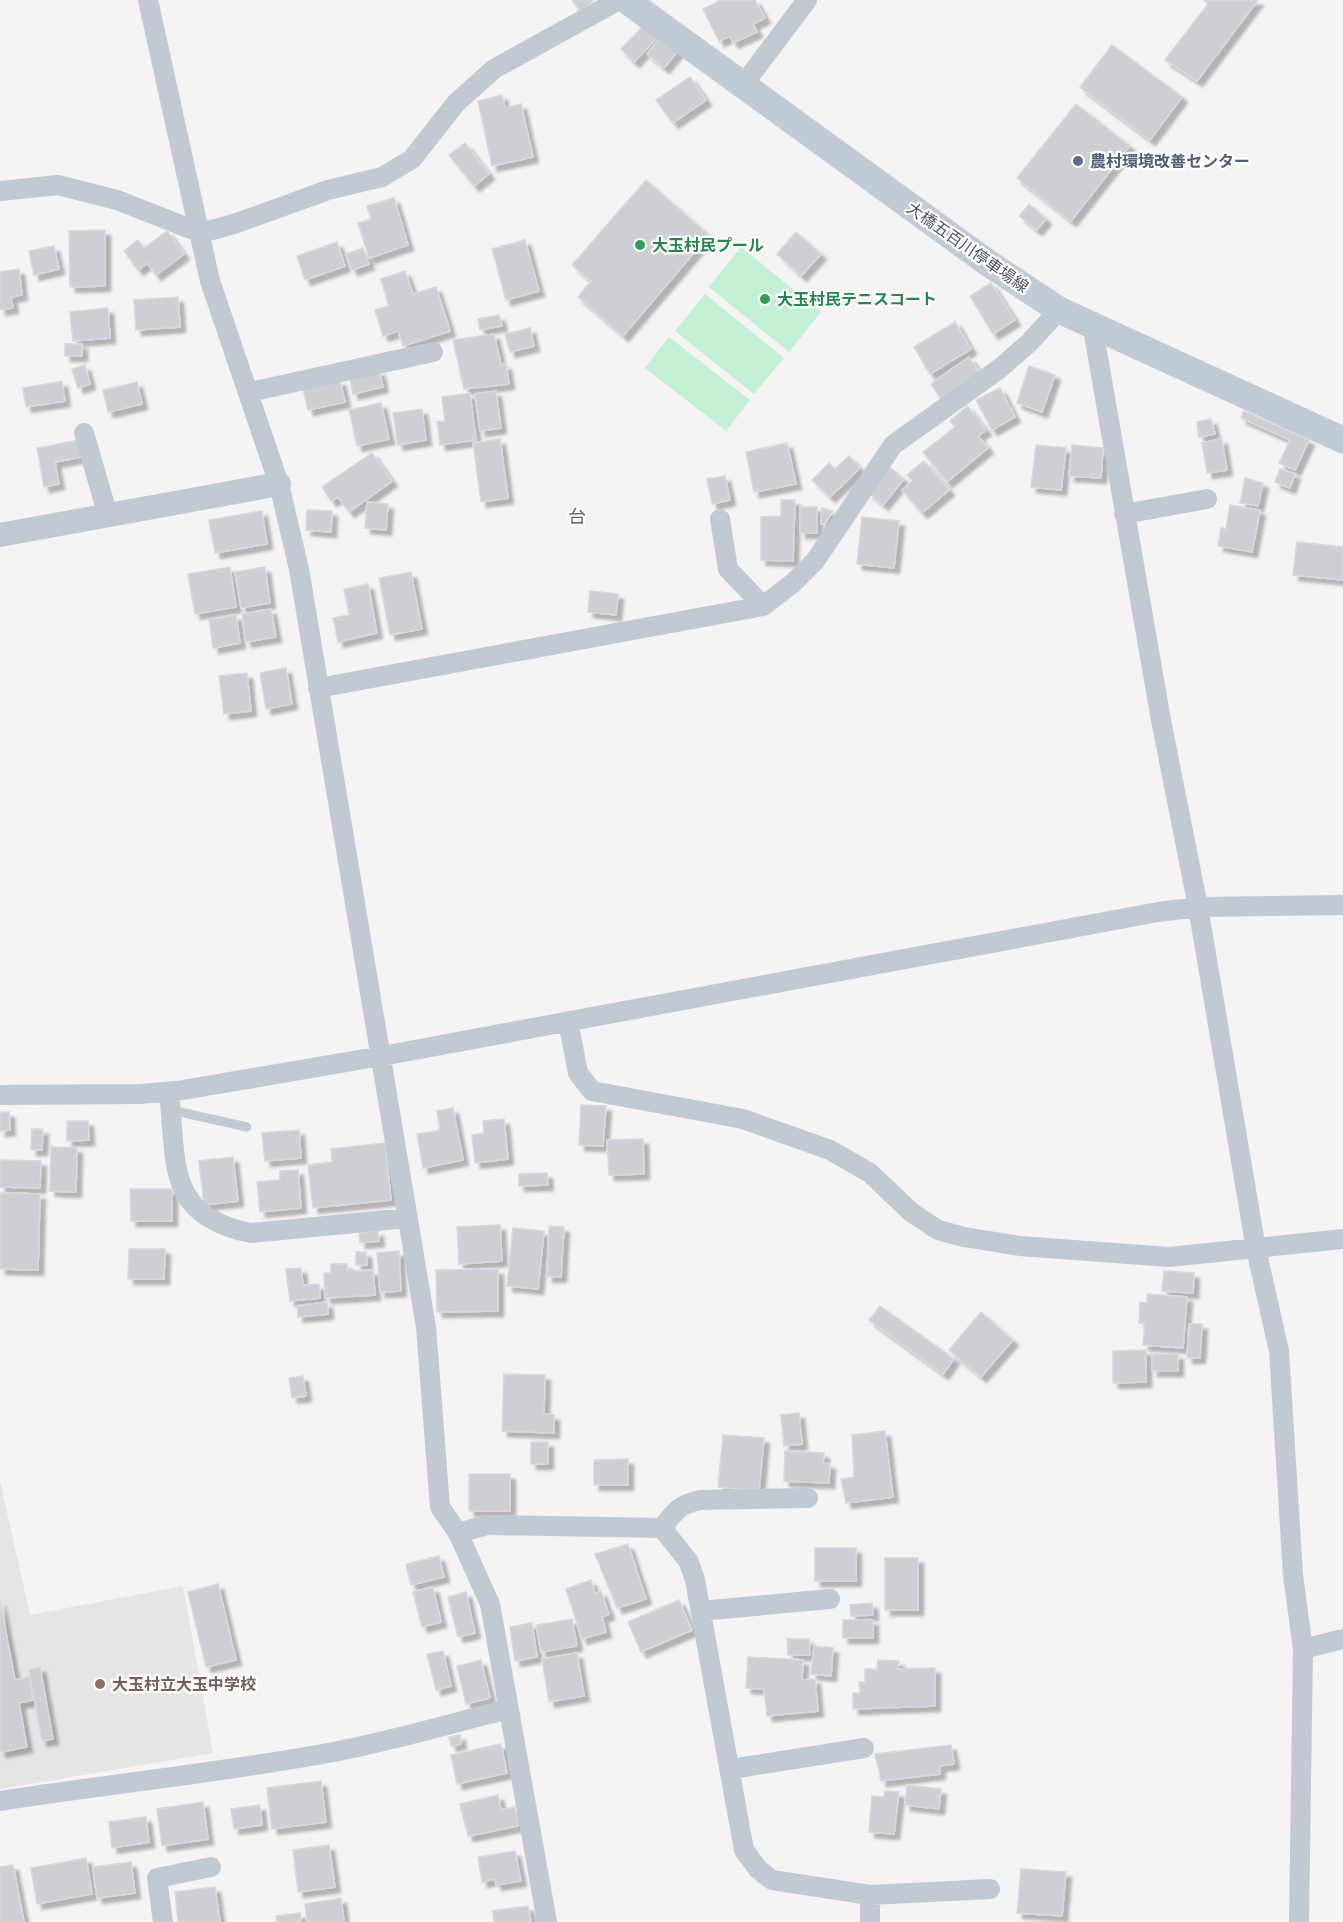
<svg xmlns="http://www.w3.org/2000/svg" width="1343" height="1922" font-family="Poppins,'Noto Sans JP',sans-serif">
  <defs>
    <filter id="shadow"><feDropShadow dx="5.5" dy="5.5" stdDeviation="1.5" flood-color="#0004"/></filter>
  </defs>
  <rect width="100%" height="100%" fill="#f5f3f3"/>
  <!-- education -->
  <path fill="#e6e4e5" d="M0 1481 30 1615 183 1586 213 1753 0 1789Z"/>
  <!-- garden -->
  <path fill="#c3f1d5" d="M741 247 821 312 789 352 709 287Z
    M705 294 784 358 754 394 675 331Z
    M669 337 750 400 726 431 645 368Z"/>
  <!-- building -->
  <path fill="#cdcfd5" stroke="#d7d9de" stroke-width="1.5" filter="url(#shadow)" d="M572 0H594L580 11Z
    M721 0H755L765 18 753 24 757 32 733 43 730 36 719 41 703 9Z
    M1204 0H1258L1197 81 1165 60 1208 4Z
    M644 25 657 38 634 62 621 49Z
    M661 37 678 51 664 68 647 54Z
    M1112 45 1182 97 1150 140 1080 87Z
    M690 77 706 100 673 123 656 100Z
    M502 95 505 108 521 104 533 157 492 166 478 101Z
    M1076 104 1130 146 1071 221 1017 178Z
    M465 143 489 174 474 186 449 155Z
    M646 180 709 235 623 336 578 297 591 281 572 265Z
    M394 198 408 245 369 258 358 223 371 219 367 206Z
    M1029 204 1046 219 1037 230 1019 216Z
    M105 230V286L70 287 69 231Z
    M167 231 184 254 156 275 147 263 138 270 124 251 138 240 144 248Z
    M796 232 821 254 801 276 777 254Z
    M525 240 539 291 506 300 492 249Z
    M337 242 345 266 305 280 297 256Z
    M54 246 59 269 34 275 29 251Z
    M363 248 369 264 352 270 346 254Z
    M19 269 22 295 11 297 13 308 0 310V272Z
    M405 271 413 294 436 287 450 331 403 346 398 331 383 336 375 310 389 306 381 279Z
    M991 283 1015 320 993 334 970 296Z
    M178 297 180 327 136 330 134 300Z
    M108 308 110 338 73 341 70 312Z
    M499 315 502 326 480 330 478 319Z
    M955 322 971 349 930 374 914 347Z
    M530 328 534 346 510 352 505 334Z
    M494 334 501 365 506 364 509 384 464 389 453 340Z
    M65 344H82V356H65Z
    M969 357 980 373 941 399 931 384Z
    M85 365 90 384 78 388 72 369Z
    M1029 366 1055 375 1042 412 1017 403Z
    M379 370 383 387 353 394 350 377Z
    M340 380 345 402 308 410 303 388Z
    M62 381 65 401 26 407 23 388Z
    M137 382 142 404 108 412 103 390Z
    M1000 388 1015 417 992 430 976 400Z
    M496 391 501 428 480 431 475 394Z
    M470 393 476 440 440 445 437 422 445 421 442 397Z
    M381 403 389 439 357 446 349 410Z
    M967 406 986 430 978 436 988 448 947 482 923 452 955 427 950 421Z
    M422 409 426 440 398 445 393 413Z
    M1244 411 1309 440 1295 470 1279 463 1290 440 1241 418Z
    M1211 419 1215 434 1199 437 1197 422Z
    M500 439 508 498 481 502 473 443Z
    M1222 439 1227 470 1207 473 1202 443Z
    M78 440 82 457 55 462 59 484 44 487 37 448Z
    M787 443 796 484 754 492 746 452Z
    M1036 445 1066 448 1061 490 1031 487Z
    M1072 445 1103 448 1101 478 1069 476Z
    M372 453 392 481 349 512 338 497 331 501 322 487Z
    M849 456 860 468 830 497 812 480 829 463 835 469Z
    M924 461 949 490 922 513 902 490 912 481 907 475Z
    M888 466 904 479 883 505 868 492Z
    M1280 469 1295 474 1290 488 1275 482Z
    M725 476 730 500 712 504 707 479Z
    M1245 478 1263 483 1258 506 1240 503Z
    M781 500H795L793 561 761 560V517L781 516Z
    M367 502 388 504 386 530 365 528Z
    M1230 505 1260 510 1252 552 1218 546 1221 528 1226 529Z
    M800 507H817V533H800Z
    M822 508 833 511 825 523 821 524Z
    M307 510 332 511 331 532 306 530Z
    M262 511 267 544 215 553 209 520Z
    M862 517 899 521 894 568 857 564Z
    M1297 542 1343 547V580L1293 575Z
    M230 567 236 607 195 614 188 574Z
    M265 567 270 603 241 608 235 572Z
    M411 572 422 629 390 635 379 578Z
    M368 584 377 633 338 642 333 618 349 615 344 589Z
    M590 591 618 594 616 615 588 612Z
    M271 609 276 637 246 642 242 614Z
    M236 615 240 643 213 648 209 620Z
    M286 668 292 704 266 709 260 673Z
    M247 673 251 711 224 714 219 676Z
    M581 1105 606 1106 603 1146 579 1145Z
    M453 1108 463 1160 423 1168 417 1134 440 1130 437 1111Z
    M0 1112H9L10 1130 0 1131Z
    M504 1119 508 1159 475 1163 472 1135 484 1133 483 1121Z
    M67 1121H88L89 1140 67 1141Z
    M32 1129H43L42 1150H31Z
    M299 1130 301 1158 265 1161 262 1133Z
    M643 1139 644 1174 609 1175 607 1140Z
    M385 1143 391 1200 313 1208 308 1165 332 1162 331 1149Z
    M51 1147 77 1148 76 1192 50 1191Z
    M233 1157 238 1201 204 1205 199 1161Z
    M0 1160 41 1161 40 1188 0 1187Z
    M298 1170 301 1208 260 1212 257 1182 280 1180V1171Z
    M547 1173 548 1185 519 1186V1174Z
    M130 1189H172V1221H131Z
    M0 1193 40 1194 38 1270 0 1269Z
    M500 1225 502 1261 459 1264 457 1227Z
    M549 1226 564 1227 561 1277H547Z
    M513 1228 544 1231 538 1289 507 1286Z
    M378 1231 379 1241 360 1243 359 1233Z
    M129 1249H165L164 1279H128Z
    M399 1251 401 1291 380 1292 377 1253Z
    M356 1252H366L367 1265H356Z
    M331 1264H347V1271L373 1270 375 1295 325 1298 324 1273H331Z
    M301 1268 303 1285 319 1284 320 1298 290 1301 286 1269Z
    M498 1269V1311L437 1312 436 1270Z
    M1164 1271 1194 1273 1193 1293 1162 1291Z
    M1147 1294 1187 1297 1183 1348 1143 1345 1145 1323H1139L1140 1302 1147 1303Z
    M327 1302 328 1314 298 1317 297 1306Z
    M880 1306 954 1359 943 1374 869 1320Z
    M981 1312 1013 1340 981 1377 949 1350Z
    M1189 1324H1202L1200 1358H1187Z
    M1146 1350V1382L1113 1383V1351Z
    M1152 1354H1178V1371H1152Z
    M504 1374 545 1375 544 1414 554 1415V1433L502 1431Z
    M303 1376 306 1396 292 1398 289 1378Z
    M799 1413 802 1444 784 1446 781 1415Z
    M885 1431 893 1497 846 1503 841 1479 854 1477 852 1435Z
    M723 1435 764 1438 759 1491 718 1487Z
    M531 1442H548V1464H531Z
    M785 1451 824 1453 823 1463 830 1464 829 1483 784 1481Z
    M628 1459V1485H594V1460Z
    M469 1474H510V1511H469Z
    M628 1544 646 1599 617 1608 595 1554Z
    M815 1548H856V1581H815Z
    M439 1556 444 1577 411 1585 406 1564Z
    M885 1558H918V1610H885Z
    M591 1580 595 1594 601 1591 609 1614 602 1617 606 1632 582 1639 566 1589Z
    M218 1584 236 1660 206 1667 188 1592Z
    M433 1587 441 1622 422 1627 413 1592Z
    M466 1592 475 1633 458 1637 448 1597Z
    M679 1600 692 1630 641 1652 628 1622Z
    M0 1601 15 1680 29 1677 33 1700 19 1703 27 1747 0 1752Z
    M872 1603 873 1615 851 1616 850 1605Z
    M572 1619 577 1646 541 1652 536 1625Z
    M843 1620H873V1638H843Z
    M532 1623 537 1657 515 1661 510 1627Z
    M787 1639H809L810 1655H788Z
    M814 1646 833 1648 831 1676 811 1674Z
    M443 1651 451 1686 436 1690 427 1654Z
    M577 1653 584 1696 549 1702 542 1659Z
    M748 1657 803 1660 802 1680 815 1679 818 1711 767 1716 764 1689 746 1688Z
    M481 1660 490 1698 466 1704 457 1666Z
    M878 1660 899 1661 898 1669 935 1668V1706L853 1709V1693H860L859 1682H865V1669H877Z
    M40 1667 53 1739 42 1741 29 1670Z
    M460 1735 461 1744 451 1746 449 1737Z
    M501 1744 507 1773 457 1784 451 1755Z
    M951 1745 954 1764 940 1766V1774L881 1781 875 1754Z
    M321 1781 326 1822 272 1829 267 1788Z
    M907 1785 941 1789 939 1809 905 1805Z
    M885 1791 899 1792 894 1834 869 1832 872 1796 884 1797Z
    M498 1795 501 1810 515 1807 518 1826 468 1836 460 1804Z
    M203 1802 208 1839 162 1846 157 1809Z
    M260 1805 262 1825 234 1829 231 1809Z
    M146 1817 149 1842 112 1848 109 1822Z
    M329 1845 335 1887 298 1892 293 1850Z
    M515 1851 521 1881 496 1885 495 1879 482 1882 478 1857Z
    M86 1858 92 1894 37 1904 31 1868Z
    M131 1862 135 1893 97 1898 93 1867Z
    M13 1865 24 1922H0V1867Z
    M1021 1869 1066 1872 1062 1916 1017 1913Z
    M215 1887 220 1922H178L175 1892Z
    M341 1898 344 1922H307L305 1904Z
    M528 1906 531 1922H494L493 1911Z
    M300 1913 301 1922H277L276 1916Z"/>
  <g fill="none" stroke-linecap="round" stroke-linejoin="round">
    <!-- service -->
    <path stroke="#c1cad2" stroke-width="9" d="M171 1110 247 1127"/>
    <!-- minor -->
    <path stroke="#c1cad2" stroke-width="20" d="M148 0 210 281 279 484 299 569 426 1327 440 1507 458 1533 490 1604 547 1922
      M743 85 807 0
      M0 191 58 185 117 200 201 233 234 224 328 190 382 177 412 159 456 103 494 69 619 0
      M1092 323 1161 720 1198 907 1256 1249 1279 1351 1293 1575 1303 1649 1299 1922
      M250 392 433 352
      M84 433 108 516
      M1124 514 1207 499
      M720 519 728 569 763 606
      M318 688 763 606 793 583 815 561 893 445 999 369 1029 343 1059 310
      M568 1021 578 1073 592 1091 743 1119 830 1150 870 1173 911 1212 938 1230 964 1237 1020 1246 1169 1257 1343 1239
      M169 1092C177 1163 165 1216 251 1233L408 1218
      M0 1095 139 1094 177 1091 382 1056 1158 912 1198 907 1343 905
      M662 1528C674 1512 680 1504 700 1500L808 1498
      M458 1533 487 1525 662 1528 689 1562 695 1580 744 1850 758 1869 772 1880 870 1895V1922
      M701 1611 830 1599
      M1303 1649 1343 1639
      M731 1769 864 1748
      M0 1801C109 1784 219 1773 328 1753 389 1742 449 1724 509 1709
      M870 1895 990 1889
      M163 1922 157 1878 211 1867"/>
    <!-- tertiary -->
    <path stroke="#c1cad2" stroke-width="24" d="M0 535 279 484"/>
    <!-- secondary -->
    <path stroke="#c1cbd6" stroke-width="27" d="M626 0 988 263 1059 310 1343 440"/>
  </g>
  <!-- markers -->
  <circle fill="#5c6f8a" stroke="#fff" stroke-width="2" cx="1078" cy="161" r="6"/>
  <g fill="#2e9e5b" stroke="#fff" stroke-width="2">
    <circle cx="640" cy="245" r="6"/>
    <circle cx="765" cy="299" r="6"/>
  </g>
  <circle fill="#8d6e63" stroke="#fff" stroke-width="2" cx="100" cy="1684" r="6"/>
  <g text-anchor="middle" stroke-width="4.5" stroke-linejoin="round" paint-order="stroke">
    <!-- service labels -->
    <g font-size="16" font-weight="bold" fill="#4e5e75" stroke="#fff" text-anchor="start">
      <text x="1090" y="167">農村環境改善センター</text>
    </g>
    <!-- leisure labels -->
    <g font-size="16" font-weight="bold" fill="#27864d" stroke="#fff" text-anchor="start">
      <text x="652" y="251">大玉村民プール</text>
      <text x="777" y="305">大玉村民テニスコート</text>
    </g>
    <!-- street labels -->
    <g font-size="16" fill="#4a5661" stroke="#fff">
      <text transform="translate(968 247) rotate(35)" y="6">大橋五百川停車場線</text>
    </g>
    <!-- education labels -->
    <g font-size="16" font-weight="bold" fill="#785e54" stroke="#fff" text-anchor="start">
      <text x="112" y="1690">大玉村立大玉中学校</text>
    </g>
    <!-- neighbourhood labels -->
    <g font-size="18" fill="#5f6368" stroke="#fff">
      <text x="577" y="523">台</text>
    </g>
  </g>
</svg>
